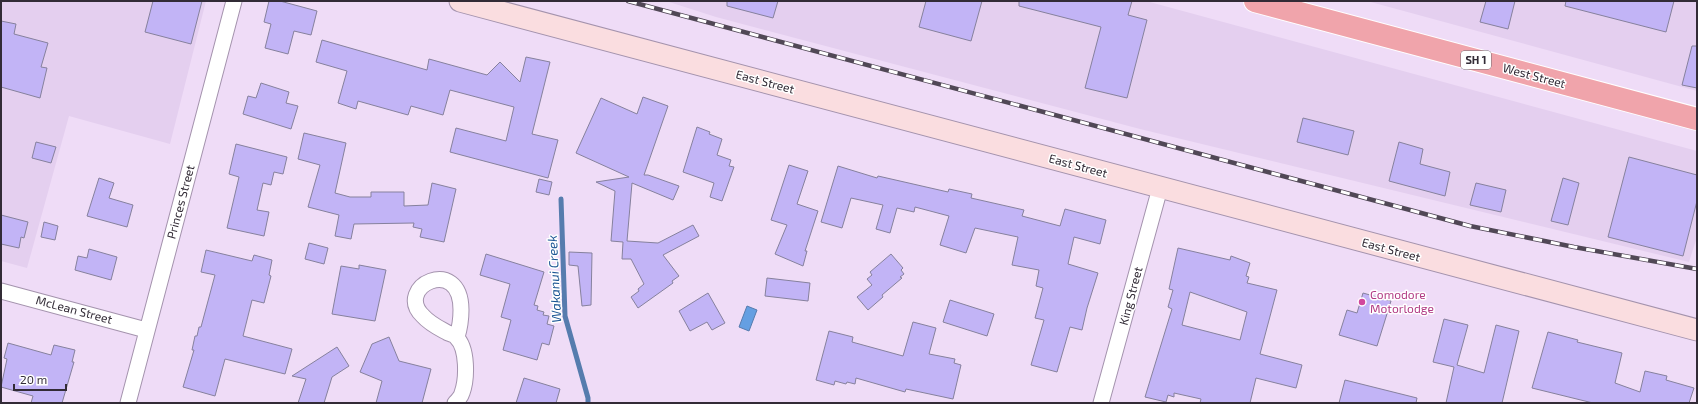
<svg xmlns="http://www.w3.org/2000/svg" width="1698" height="404" font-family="'Exo 2',sans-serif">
  <rect width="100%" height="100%" fill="#efdcf7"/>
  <!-- built -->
  <path fill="#e4cfef" d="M1 1H206L170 144 69 116 27 268 1 261Z
    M666 1H1146L1697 151V237L1689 262 1140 129 716 17Z
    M1367 1H1697V91Z"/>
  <!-- water -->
  <path fill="#659fe2" stroke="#567cae" d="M747 306 757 310 749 331 739 327Z"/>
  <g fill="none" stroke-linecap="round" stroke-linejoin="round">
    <!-- stream -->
    <path stroke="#567cae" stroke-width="5" d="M561 199 565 316 588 398V403"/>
  </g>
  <!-- building -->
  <path fill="#c2b4f6" stroke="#86819d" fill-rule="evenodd" d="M153 1H202L191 44 145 32Z
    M269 1H280L317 11 311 35 294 31 288 54 265 48 271 24 264 22Z
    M727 1H778L773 18 727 6Z
    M926 1H982L971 41 919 27Z
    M1019 1H1132L1128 15 1147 20 1127 98 1085 88 1101 27 1019 6Z
    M1486 1H1515L1508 29 1480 22Z
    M1566 1H1674L1666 32 1565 6Z
    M1 21 16 24 14 34 48 43 41 67 47 68 40 98 1 87Z
    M322 40 427 70 429 59 487 75 500 62 520 82 526 57 550 62 532 134 558 140 548 178 450 152 456 128 506 141 514 107 450 90 443 115 411 106 408 115 358 101 356 109 338 103 347 71 316 62Z
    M1692 46H1697V88L1682 85Z
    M261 83 289 92 286 103 298 106 291 129 243 114 248 96 256 98Z
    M643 97 668 106 644 175H648L679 186 673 200 632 183 627 241 658 243 693 225 699 236 663 255 679 276 672 281 673 283 638 308 631 297 639 291 638 289 644 284 631 259H622L623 242 611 241 615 191 596 182 629 177 576 153 601 98 637 114Z
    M1303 118 1354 131 1348 155 1297 142Z
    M697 127 710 132 709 134 722 139 717 155 731 160 729 166 734 167 722 201 710 197 714 183 683 172Z
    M304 133 346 143 335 193 350 197H371V192H404V206L428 205 432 183 456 189 444 242 420 237 422 229 413 227 414 223 354 224 351 239 335 236 339 215 308 207 320 165 298 159Z
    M36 142 56 147 51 163 32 158Z
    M1399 142 1423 149 1420 164 1450 172 1445 196 1389 181Z
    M236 144 287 157 283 174 274 172 271 185 263 183 257 210 269 212 264 236 227 228 239 177 229 174Z
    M1629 157 1697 175V201L1683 256 1608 237Z
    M789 165 808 171 797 204 818 211 805 251H807L803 266 775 254 787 225 771 220Z
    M838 166 877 178 878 176 948 192 949 189 972 194 971 198 1024 210 1022 216 1060 226 1065 209 1106 220 1100 244 1074 237 1068 264 1098 273 1087 308 1082 330 1070 327 1057 372 1031 365 1044 320 1035 318 1043 288 1036 286 1039 270 1012 265 1018 237 975 228 966 253 940 245 949 216 915 207 914 212 897 208 890 233 876 229 883 205 851 198 842 228 821 222Z
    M99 178 114 183 109 198 133 205 127 227 87 216Z
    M1563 178 1579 183 1568 225 1551 221Z
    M539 179 552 182 549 195 536 192Z
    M1476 183 1506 190 1501 212 1470 205Z
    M1 215 28 222 24 238 21 237 19 248 1 244Z
    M44 222 58 226 55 240 41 237Z
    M309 243 328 248 324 264 305 259Z
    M1178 248 1230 260 1231 256 1250 263 1246 276 1249 277 1247 283 1277 290 1260 354 1302 365 1296 388 1256 378 1250 403H1200L1201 399 1174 393V397L1168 395 1166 402 1145 397 1172 309 1168 307 1173 290 1169 289ZM1190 292 1247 312 1240 340 1182 325Z
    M89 249 117 257 111 280 75 270 78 256 87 258Z
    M206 250 252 261 254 255 272 260 269 275 271 276 264 303 252 300 243 336 292 349 285 374 225 359 215 396 183 387 194 350H192L195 336H197L199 327H201L215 275 201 272Z
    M569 252 592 253 591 305 582 306 578 266 569 265Z
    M486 254 544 272 534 305 538 306 537 310 544 312 543 315 549 316 547 324 554 326 549 345 542 343 537 360 503 350 511 320 501 317 510 284 480 275Z
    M891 254 903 268 901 270 904 274 900 277 902 278 882 295 883 297 868 310 857 297 872 285 867 279 872 275 870 272Z
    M359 265 386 270 375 321 332 314 341 266 359 269Z
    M767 278 810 283 808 301 765 296Z
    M708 293 725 323 712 330 707 322 690 331 679 311Z
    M1363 293 1391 301 1377 346 1339 335 1347 310 1357 313Z
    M950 300 994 314 987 336 943 322Z
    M1444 319 1468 325 1457 365 1484 373 1496 325 1519 331 1502 403H1446L1454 367 1433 362Z
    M913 322 936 328 929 354 955 359 954 363 961 365 953 399 906 389 905 392 856 378 855 384 847 382 846 384 835 381 834 385 816 380 829 331 853 337 852 342 903 356Z
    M1548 332 1578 340 1577 342 1622 353 1615 383 1640 392 1645 371 1667 376 1666 380 1694 388 1689 403H1593L1532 388Z
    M389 337 399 361 431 369 422 403H376L382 381 360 372 372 344Z
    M8 343 51 355 54 345 75 350 72 362H74L62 403H31L33 396 1 387 7 359 4 358Z
    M337 347 349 366 332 377 324 403H298L306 379 292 376Z
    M524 378 560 389 556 403H516Z
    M1345 380 1417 398 1416 403H1339Z"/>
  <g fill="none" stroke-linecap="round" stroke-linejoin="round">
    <!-- minor casing -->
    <g stroke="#a493ad" stroke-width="17">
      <path id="minor" d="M1 291 146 330
        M128 403 234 1
        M455 403C458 400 461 397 462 393 467 379 468 348 456 337 455 335 451 334 448 333 439 328 430 324 423 316 393 287 461 254 461 310 461 320 460 327 457 337
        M1101 403 1160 188"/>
    </g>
    <!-- secondary casing -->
    <g stroke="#a493ad" stroke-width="23">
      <path id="secondary" d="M460 1 1697 330"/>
    </g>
    <!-- trunk casing -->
    <g stroke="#fff" stroke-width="24">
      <path id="trunk" d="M1255 1 1697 119"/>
    </g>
    <!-- minor -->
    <use href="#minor" stroke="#fff" stroke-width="15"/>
    <!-- secondary -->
    <use href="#secondary" stroke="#fadde0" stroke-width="21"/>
    <!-- trunk -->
    <use href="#trunk" stroke="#f0a4ab" stroke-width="22"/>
    <!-- rail casing -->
    <g stroke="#514856" stroke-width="4.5">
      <path id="rail" d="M628 1 1470 226 1574 247 1697 269"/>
    </g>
    <!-- rail -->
    <use href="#rail" stroke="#fff" stroke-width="3" stroke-dasharray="9" stroke-linecap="butt"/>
  </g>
  <!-- markers -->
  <circle fill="#d1479c" stroke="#fff" stroke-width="1.5" cx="1362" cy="302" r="4"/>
  <g text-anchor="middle" stroke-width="3" stroke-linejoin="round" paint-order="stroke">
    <!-- shield labels -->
    <rect fill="#fff" stroke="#706b72" stroke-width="1" x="1461" y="51" width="30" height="18" rx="3"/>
    <g font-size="11" font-weight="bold" fill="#322b36">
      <text x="1476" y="64">SH 1</text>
    </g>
    <!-- street labels -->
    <g font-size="12" fill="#322b36" stroke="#fff">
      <text transform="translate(1534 76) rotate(15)" y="4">West Street</text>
      <text transform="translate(765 82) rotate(15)" y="4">East Street</text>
      <text transform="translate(1078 166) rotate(15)" y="4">East Street</text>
      <text transform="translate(181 202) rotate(-75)" y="4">Princes Street</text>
      <text transform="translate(1391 250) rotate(15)" y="4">East Street</text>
      <text transform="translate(1131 296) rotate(-75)" y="4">King Street</text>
      <text transform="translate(74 310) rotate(15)" y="4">McLean Street</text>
    </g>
    <!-- hotel labels -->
    <g font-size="12" fill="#b23c85" stroke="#fff" text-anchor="start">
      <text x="1370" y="299">Comodore<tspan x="1370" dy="14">Motorlodge</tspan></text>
    </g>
    <!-- water labels -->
    <g font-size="13" font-style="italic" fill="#1c5694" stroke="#fff">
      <text transform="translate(554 279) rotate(-93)" y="5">Wakanui Creek</text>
    </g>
  </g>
  <!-- border -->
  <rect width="1698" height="404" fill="none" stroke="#322b36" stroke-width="4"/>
  <!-- scale -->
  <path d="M14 384v6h52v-6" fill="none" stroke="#322b36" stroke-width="2"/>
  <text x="20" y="384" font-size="12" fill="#322b36" stroke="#ffffff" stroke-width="3" paint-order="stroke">20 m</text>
</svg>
